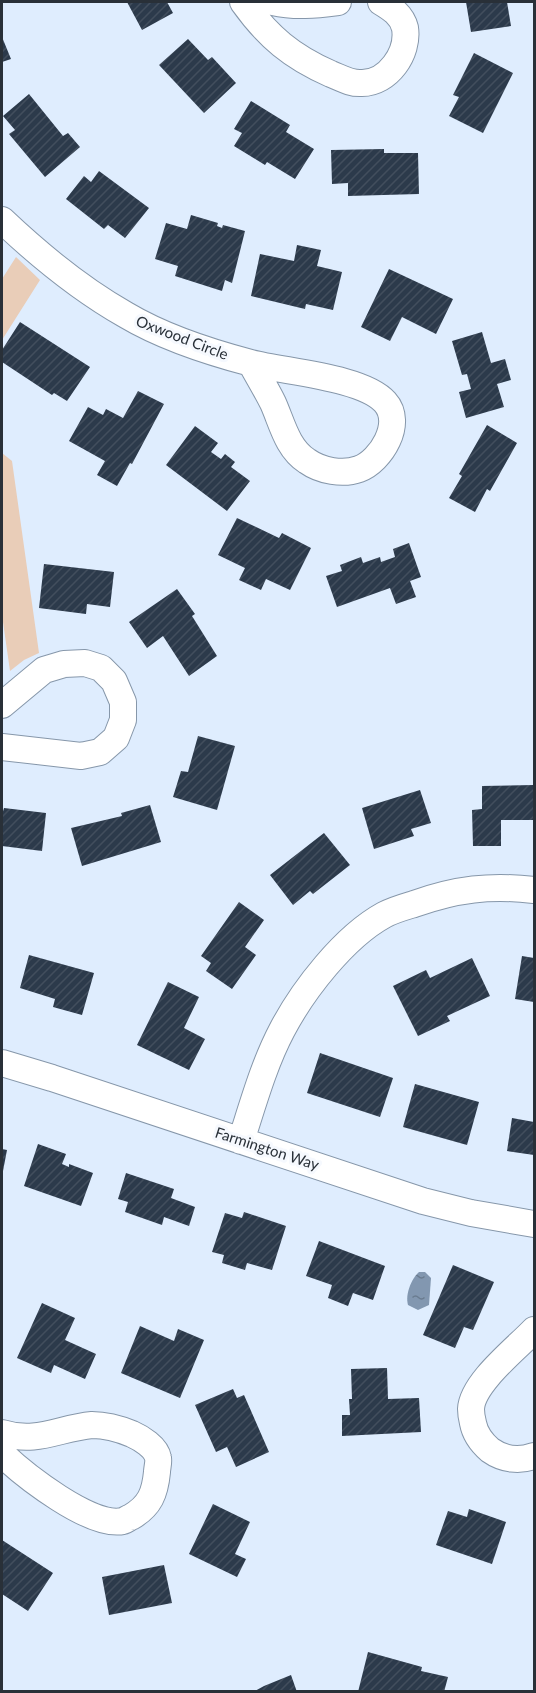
<svg xmlns="http://www.w3.org/2000/svg" width="536" height="1693" font-family="Lato,sans-serif">
  <defs>
    <pattern id="water-ripples" width="26" height="14" patternUnits="userSpaceOnUse" patternTransform="scale(1.5)"><rect width="26" height="14" fill="#8297b0"/><path d="M2 4q2-2 4 0t4 0M15 11q2-2 4 0t4 0" fill="none" stroke="#6a7c90"/></pattern>
    <pattern id="building-hatch" width="6" height="6" patternUnits="userSpaceOnUse" patternTransform="scale(1.5)"><rect width="6" height="6" fill="#2c3a4b"/><path d="M-1 1l2-2M0 6l6-6M5 7l2-2" fill="none" stroke="#424e5d"/></pattern>
  </defs>
  <rect width="100%" height="100%" fill="#dfedfe"/>
  <!-- green -->
  <path fill="#e9cdb8" d="M16 257 40 280 2 340V279Z
    M2 453 12 461 39 653 24 660 10 671 2 615Z"/>
  <!-- water -->
  <path fill="url(#water-ripples)" d="M419 1272H425L431 1278 429 1305 418 1310 408 1305C405 1295 411 1279 419 1272Z"/>
  <!-- building -->
  <path fill="url(#building-hatch)" d="M127 2H167L173 13 142 30Z
    M466 2H507L511 26 471 32Z
    M2 37 11 59 2 62Z
    M188 39 208 60 212 57 236 83 204 113 159 65Z
    M474 53 513 73 483 133 449 116 459 97 453 95Z
    M29 94 63 136 68 133 80 147 45 177 9 134 15 130 3 116Z
    M251 101 290 125 286 132 314 149 295 179 267 162 265 165 234 146 242 133 234 129Z
    M384 149V153H418L419 194 348 196V183L332 184 331 150Z
    M99 171 149 208 125 238 108 225 104 229 66 199 84 176 91 182Z
    M191 215 218 223 217 226 222 228 223 225 245 231 232 283 225 280 222 291 175 276 178 266 155 259 166 223 187 229Z
    M297 245 321 250 317 266 342 272 333 310 306 304 305 309 251 296 260 254 294 261Z
    M389 269 453 299 436 334 402 317 390 341 361 327Z
    M20 322 90 367 67 401 54 393 52 395 2 362V350Z
    M482 332 491 363 505 359 511 380 497 384 504 407 466 418 459 392 471 389 467 374 462 375 452 341Z
    M138 391 164 404 132 464 130 463 117 486 97 475 105 461 69 441 88 407 103 415 106 409 123 418Z
    M487 425 517 443 490 491 487 489 475 512 449 498 462 476 459 474Z
    M195 426 218 443 211 452 221 459 225 454 235 462 231 467 250 481 227 511 166 465Z
    M237 518 279 538 282 533 311 548 290 590 266 579 261 590 239 580 245 568 218 555Z
    M409 543 421 577 410 581 416 597 396 604 390 588 337 607 326 576 342 571 340 565 361 557 363 563 380 557 381 562 395 557 393 549Z
    M44 564 114 572 110 607 87 604 86 614 39 608Z
    M177 589 195 614 192 616 217 656 189 676 163 636 147 648 129 622Z
    M198 736 235 746 217 810 173 797 181 771 188 772Z
    M534 785V820H501V846H473L472 810 482 809V786Z
    M420 790 431 823 411 829 414 836 374 849 362 808Z
    M150 805 161 842 82 866 71 828 122 816 121 813Z
    M4 808 46 813 42 851 2 846V815Z
    M324 833 350 865 313 894 310 891 293 905 270 875Z
    M239 902 264 920 245 947 256 955 232 989 206 971 211 963 201 956Z
    M29 955 94 973 82 1015 53 1007 55 999 20 988Z
    M522 956 534 958V1002L515 999Z
    M472 958 490 996 447 1016 450 1021 418 1036 393 986 426 970 430 978Z
    M168 982 199 997 184 1028 205 1039 189 1070 137 1045Z
    M320 1053 393 1078 380 1117 307 1093Z
    M415 1084 479 1102 467 1145 403 1127Z
    M512 1118 534 1122V1155L507 1151Z
    M38 1144 66 1154 62 1164 69 1167V1164L93 1173 81 1206 24 1186Z
    M2 1149 7 1150 3 1171H2Z
    M126 1173 174 1189 171 1198 195 1207 189 1226 164 1217 162 1225 125 1212 128 1202 118 1199Z
    M244 1212 286 1226 272 1270 247 1263 245 1270 222 1263 224 1255 212 1252 225 1213 242 1218Z
    M319 1241 385 1266 373 1300 353 1293 348 1306 328 1298 332 1285 306 1276Z
    M453 1265 494 1282 473 1330 464 1327 455 1348 423 1335Z
    M42 1303 75 1318 65 1340 96 1354 85 1379 54 1365 51 1373 17 1358Z
    M140 1326 174 1341 178 1329 204 1340 180 1398 121 1373Z
    M387 1368 388 1399 419 1398 421 1432 342 1436V1415H350L349 1399H352L351 1369Z
    M233 1389 237 1398 244 1395 269 1452 236 1467 227 1447 216 1452 195 1405Z
    M213 1504 250 1522 235 1554 246 1559 237 1577 189 1554Z
    M469 1509 506 1522 492 1564 436 1545 448 1511 467 1517Z
    M2 1540 53 1573 28 1611 2 1594Z
    M164 1565 172 1603 109 1615 102 1577Z
    M368 1652 422 1667 421 1671 448 1677 444 1692H358Z
    M291 1675 297 1692H253L264 1686Z"/>
  <g fill="none" stroke-linecap="round" stroke-linejoin="round">
    <!-- minor casing -->
    <g stroke="#8697aa" stroke-width="28">
      <path id="minor" d="M243 2C268 37 292 57 331 74 341 78 351 84 362 83 388 83 409 53 405 28 402 15 391 8 381 2
        M273 2C295 7 315 5 338 2
        M2 220C40 256 80 289 126 315 163 337 209 352 251 363
        M251 363C285 372 363 377 385 402 404 423 381 461 359 469 343 475 321 471 307 461 287 448 282 423 273 403 266 389 258 376 251 363Z
        M2 705 44 670 64 664 85 663 101 668 114 681 123 702V720L116 738 100 752 81 756 2 747
        M2 1063 52 1078 423 1201 471 1213 534 1224
        M241 1141C253 1104 264 1064 282 1030 303 990 344 937 384 915 393 910 404 907 414 904 456 889 490 885 534 890
        M534 1330C517 1348 472 1383 471 1409 471 1413 472 1419 473 1423 475 1434 482 1443 490 1450 504 1460 520 1461 534 1456
        M2 1433C37 1444 59 1428 92 1425 105 1425 120 1429 132 1434 141 1438 156 1447 158 1458 159 1462 157 1468 157 1472 155 1493 150 1506 131 1517 130 1517 124 1521 123 1521 91 1528 24 1475 2 1454"/>
    </g>
    <!-- minor -->
    <use href="#minor" stroke="#fff" stroke-width="26"/>
  </g>
  <g text-anchor="middle" stroke-width="6" stroke-linejoin="round" paint-order="stroke">
    <!-- street labels -->
    <g font-size="15" fill="#293038" stroke="#f6f9fe">
      <text transform="translate(182 338) rotate(21)" y="5">Oxwood Circle</text>
      <text transform="translate(267 1149) rotate(18)" y="5">Farmington Way</text>
    </g>
  </g>
  <!-- border -->
  <rect width="536" height="1693" fill="none" stroke="#293038" stroke-width="6"/>
</svg>
